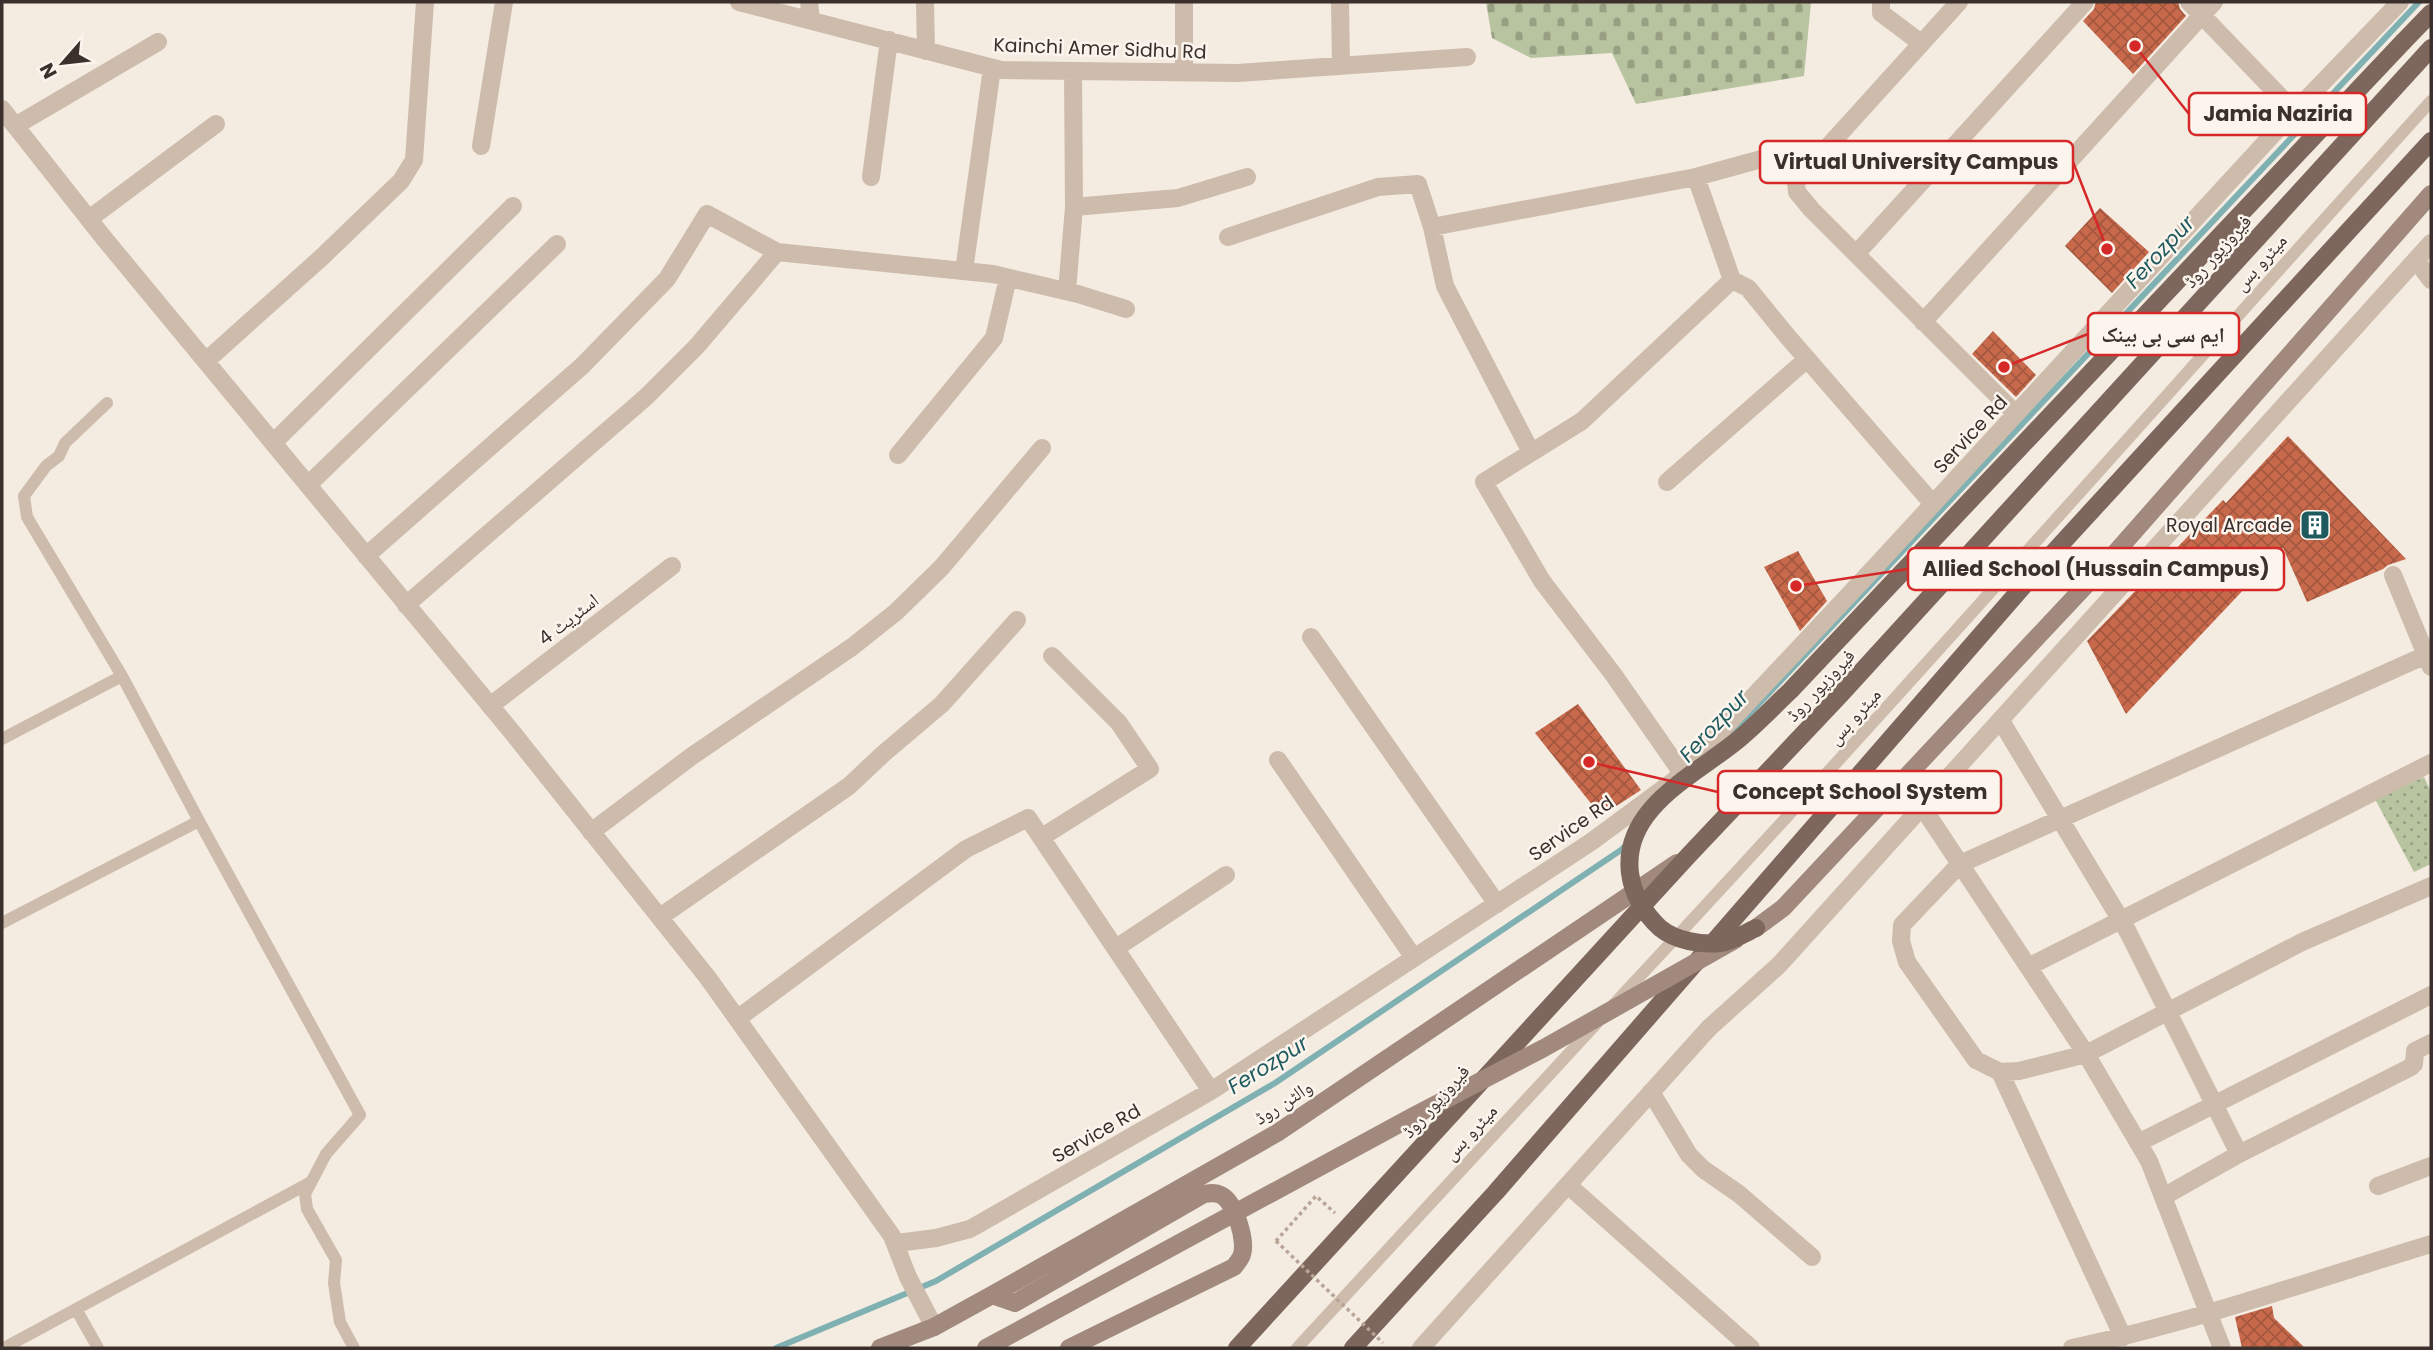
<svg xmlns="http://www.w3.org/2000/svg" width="2433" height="1350" font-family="Poppins,'Noto Naskh Arabic',sans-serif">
  <defs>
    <pattern id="cemetery-stones" width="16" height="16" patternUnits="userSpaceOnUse" patternTransform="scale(1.75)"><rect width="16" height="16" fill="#b8c4a0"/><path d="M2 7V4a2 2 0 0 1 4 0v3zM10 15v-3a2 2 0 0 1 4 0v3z" fill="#97a083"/></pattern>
    <pattern id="park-dots" width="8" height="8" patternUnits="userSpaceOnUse" patternTransform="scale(1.75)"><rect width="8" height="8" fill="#b8c4a0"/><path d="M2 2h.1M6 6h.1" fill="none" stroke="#97a083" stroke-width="1.8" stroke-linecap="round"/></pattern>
    <pattern id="building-cross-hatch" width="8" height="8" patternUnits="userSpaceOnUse" patternTransform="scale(1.75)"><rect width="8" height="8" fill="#c8694b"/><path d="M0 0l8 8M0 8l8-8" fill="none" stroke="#a4573f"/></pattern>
  </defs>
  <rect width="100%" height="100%" fill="#f4ebe1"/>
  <!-- cemetery -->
  <path fill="url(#cemetery-stones)" d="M1486 2H1811L1804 76 1636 104 1612 53 1531 58 1492 38Z"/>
  <!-- park -->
  <path fill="url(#park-dots)" d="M2424 777 2431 792V864L2414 872 2375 799Z"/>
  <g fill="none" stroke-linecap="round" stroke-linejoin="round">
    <!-- stream -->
    <path stroke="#7fb0b2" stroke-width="6" d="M1723 742 2419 2
      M776 1348 936 1281 1275 1083 1621 850 1627 844"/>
  </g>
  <!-- building -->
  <path fill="url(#building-cross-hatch)" d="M2096 2H2178L2180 9 2186 16 2133 74 2083 21 2094 9Z
    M2100 208 2149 252 2112 293 2065 246Z
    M1993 331 2036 375 2016 397 1972 354Z
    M2288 436 2406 559 2388 565 2383 569 2307 602 2283 548 2126 714 2087 641 2223 500 2226 503Z
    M1798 551 1827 601 1800 631 1764 567Z
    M1578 704 1641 790 1601 816 1535 733Z
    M2272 1306 2274 1318 2305 1348H2242L2235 1317Z"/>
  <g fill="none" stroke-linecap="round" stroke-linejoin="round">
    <!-- path -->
    <path stroke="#b9a596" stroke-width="3.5" stroke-dasharray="3.5 3.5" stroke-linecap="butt" d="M1276 1241 1316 1196 1335 1213"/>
    <!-- service -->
    <path stroke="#cdbbac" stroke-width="12" d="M107 403 65 443 59 456 46 466 24 496 27 517 122 676 199 821 360 1115 326 1154 305 1194 307 1209 336 1260 334 1283 340 1322 354 1348
      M2 739 122 676
      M2 923 199 821
      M1614 1004C1891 708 2159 402 2431 101
      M76 1309 98 1348
      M4 1348 311 1182
      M1297 1348 1597 1023"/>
    <!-- minor -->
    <path stroke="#cdbbac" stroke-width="18" d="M739 2 1001 70 1238 73 1467 57
      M809 2 811 20
      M925 2 926 51
      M1184 2V72
      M1340 2 1341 66
      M1881 2V13L1921 43
      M1959 2 1796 182 1797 192 1811 209 2016 414
      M2189 2 2295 112
      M2 109 103 237 512 732 708 978 892 1236 908 1277 934 1327
      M15 126 158 42
      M481 146 504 2
      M1814 161 1783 153 1696 177 1732 280 1748 288 1788 337 1933 504
      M871 177 889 40
      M1074 207 1178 198 1247 177
      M89 219 216 124
      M1228 237 1378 187 1418 184 1432 227
      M1856 254 2085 2
      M2416 260 2431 280
      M964 271 992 68
      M1067 291 1074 207 1073 71
      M1923 322 2214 2
      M206 361 322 257 401 181 414 160 425 2
      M273 443 513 206
      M1531 452 1445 286 1432 227 1696 177
      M898 455 994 338 1008 278
      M1667 482 1807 359
      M308 485 557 244
      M366 556 582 366 667 279 707 214 777 252 993 274 1078 294 1126 309
      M2393 575 2431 667
      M406 605 646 397 697 346 777 252
      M1311 637 1497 904
      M2426 655 1960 864 1902 925 1901 941 1907 962 1976 1060 2000 1072 2019 1071 2086 1054 2302 942 2431 886
      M490 706 672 566
      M2001 721 2128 932 2239 1154
      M1278 760 1414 958
      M1682 773 1613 674 1542 581 1484 482 1582 421 1732 280
      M1923 808 2086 1054 2149 1161 2222 1348
      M591 832 692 756 852 647 896 612 942 567 1042 448
      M1042 837 1150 769 1119 723 1052 656
      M660 917 849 786 883 754 942 704 1017 620
      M1116 948 1226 875
      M2028 967 2431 763
      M737 1019 966 849 1028 818 1211 1091
      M2000 1072 2123 1337
      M1651 1092 1689 1155 1703 1169 1739 1194 1812 1257
      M2138 1143 2431 995
      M1568 1185 1751 1348
      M2378 1186 2431 1166
      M2163 1197 2239 1154 2411 1067 2414 1064 2415 1051 2431 1043
      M897 1243 936 1238 970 1229 1211 1091 1591 842 1675 780 1875 567 2276 131 2400 2
      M2072 1348C2194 1322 2312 1280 2431 1244"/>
    <!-- tertiary -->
    <path stroke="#cdbbac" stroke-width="18" d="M1421 1348 1709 1028 1779 965 2431 243"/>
    <!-- secondary -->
    <path stroke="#a18a7d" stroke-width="18" d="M1756 928 1783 908 2102 568 2431 194
      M992 1295 1015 1303 1204 1194C1210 1193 1215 1192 1221 1195 1235 1202 1248 1243 1241 1257 1239 1261 1236 1264 1234 1267L1069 1348
      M880 1348 934 1327 992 1295 1277 1133 1677 863"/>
    <!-- primary -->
    <path stroke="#7d675c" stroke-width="18" d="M2403 42 2431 13
      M1237 1348 1688 856 1841 694 2431 48
      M1353 1348 1496 1192 2040 567 2431 141"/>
    <!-- path-bridge -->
    <path stroke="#b9a596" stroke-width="3.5" stroke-dasharray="3.5 3.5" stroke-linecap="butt" d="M1276 1241 1383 1343"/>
    <!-- secondary-bridge -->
    <path stroke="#a18a7d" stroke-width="18" d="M986 1348 1410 1118 1544 1048 1735 940"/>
    <!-- primary-bridge -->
    <path stroke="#7d675c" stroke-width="18" d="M1756 928C1745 933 1733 941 1721 943 1701 945 1676 941 1660 928 1644 913 1633 896 1630 873 1622 807 1696 775 1739 739 1757 724 1773 707 1790 691L2403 42"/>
  </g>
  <!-- icons -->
  <defs>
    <g id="building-square" transform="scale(1.575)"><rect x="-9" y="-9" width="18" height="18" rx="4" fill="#1f5a5e" stroke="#fbf5ee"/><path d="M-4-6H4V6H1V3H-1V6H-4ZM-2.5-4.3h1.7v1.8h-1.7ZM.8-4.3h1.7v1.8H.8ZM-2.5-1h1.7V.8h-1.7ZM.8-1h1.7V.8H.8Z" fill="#fff"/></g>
  </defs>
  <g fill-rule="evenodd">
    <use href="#building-square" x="2315" y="525"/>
  </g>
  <g text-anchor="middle" stroke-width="5" stroke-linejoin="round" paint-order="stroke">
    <!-- street labels -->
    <g font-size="19" fill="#3b302b" stroke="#fbf5ee">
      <text transform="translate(1100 48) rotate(2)" y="7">Kainchi Amer Sidhu Rd</text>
      <text transform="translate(2217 251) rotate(-48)" y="7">فیروزپور روڈ</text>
      <text transform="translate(2260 262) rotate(-48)" y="7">میٹرو بس</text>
      <text transform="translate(1970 434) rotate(-47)" y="7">Service Rd</text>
      <text transform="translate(568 619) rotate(-38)" y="7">اسٹریٹ 4</text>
      <text transform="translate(1820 685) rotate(-47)" y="7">فیروزپور روڈ</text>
      <text transform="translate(1854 716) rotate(-48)" y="7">میٹرو بس</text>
      <text transform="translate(1571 828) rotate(-35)" y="7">Service Rd</text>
      <text transform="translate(1435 1101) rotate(-48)" y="7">فیروزپور روڈ</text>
      <text transform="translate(1283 1102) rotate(-33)" y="7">والٹن روڈ</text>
      <text transform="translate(1470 1132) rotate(-47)" y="7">میٹرو بس</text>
      <text transform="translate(1096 1133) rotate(-30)" y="7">Service Rd</text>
    </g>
    <!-- poi labels -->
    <g font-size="19" fill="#3b302b" stroke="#fbf5ee" text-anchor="end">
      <text x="2292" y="532">Royal Arcade</text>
    </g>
    <!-- water labels -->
    <g font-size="21" font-style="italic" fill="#1f5a5e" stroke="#fbf5ee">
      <text transform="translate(2160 252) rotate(-47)" y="7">Ferozpur</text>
      <text transform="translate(1714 726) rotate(-47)" y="7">Ferozpur</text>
      <text transform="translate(1268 1065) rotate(-32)" y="7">Ferozpur</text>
    </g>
  </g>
  <!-- callouts -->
  <path fill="none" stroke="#d62828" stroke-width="2.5" d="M2135 46L2189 114M2107 249L2073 162M2004 367L2088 334M1796 586L1908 569M1589 762L1718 792"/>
  <g fill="#d62828" stroke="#fbf5ee" stroke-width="2.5">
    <circle cx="2135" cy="46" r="7"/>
    <circle cx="2107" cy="249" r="7"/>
    <circle cx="2004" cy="367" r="7"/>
    <circle cx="1796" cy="586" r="7"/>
    <circle cx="1589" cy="762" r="7"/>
  </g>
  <g fill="#fbf5ee" stroke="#d62828" stroke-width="2.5">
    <rect x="2189" y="93" width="177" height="42" rx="7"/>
    <rect x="1760" y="141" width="313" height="42" rx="7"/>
    <rect x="2088" y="313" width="151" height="42" rx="7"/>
    <rect x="1908" y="548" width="376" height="42" rx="7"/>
    <rect x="1718" y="771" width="283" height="42" rx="7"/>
  </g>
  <g font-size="21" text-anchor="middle" font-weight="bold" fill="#3b302b">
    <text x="2278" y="121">Jamia Naziria</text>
    <text x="1916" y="169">Virtual University Campus</text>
    <text x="2163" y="342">ایم سی بی بینک</text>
    <text x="2096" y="576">Allied School (Hussain Campus)</text>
    <text x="1860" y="799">Concept School System</text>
  </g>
  <!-- border -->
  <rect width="2433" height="1350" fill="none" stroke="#3b302b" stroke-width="7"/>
  <!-- north arrow -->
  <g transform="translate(63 63) rotate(242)" stroke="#fbf5ee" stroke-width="5" paint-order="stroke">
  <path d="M0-5L12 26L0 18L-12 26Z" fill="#3b302b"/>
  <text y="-10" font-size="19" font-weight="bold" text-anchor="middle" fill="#3b302b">N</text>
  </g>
</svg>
